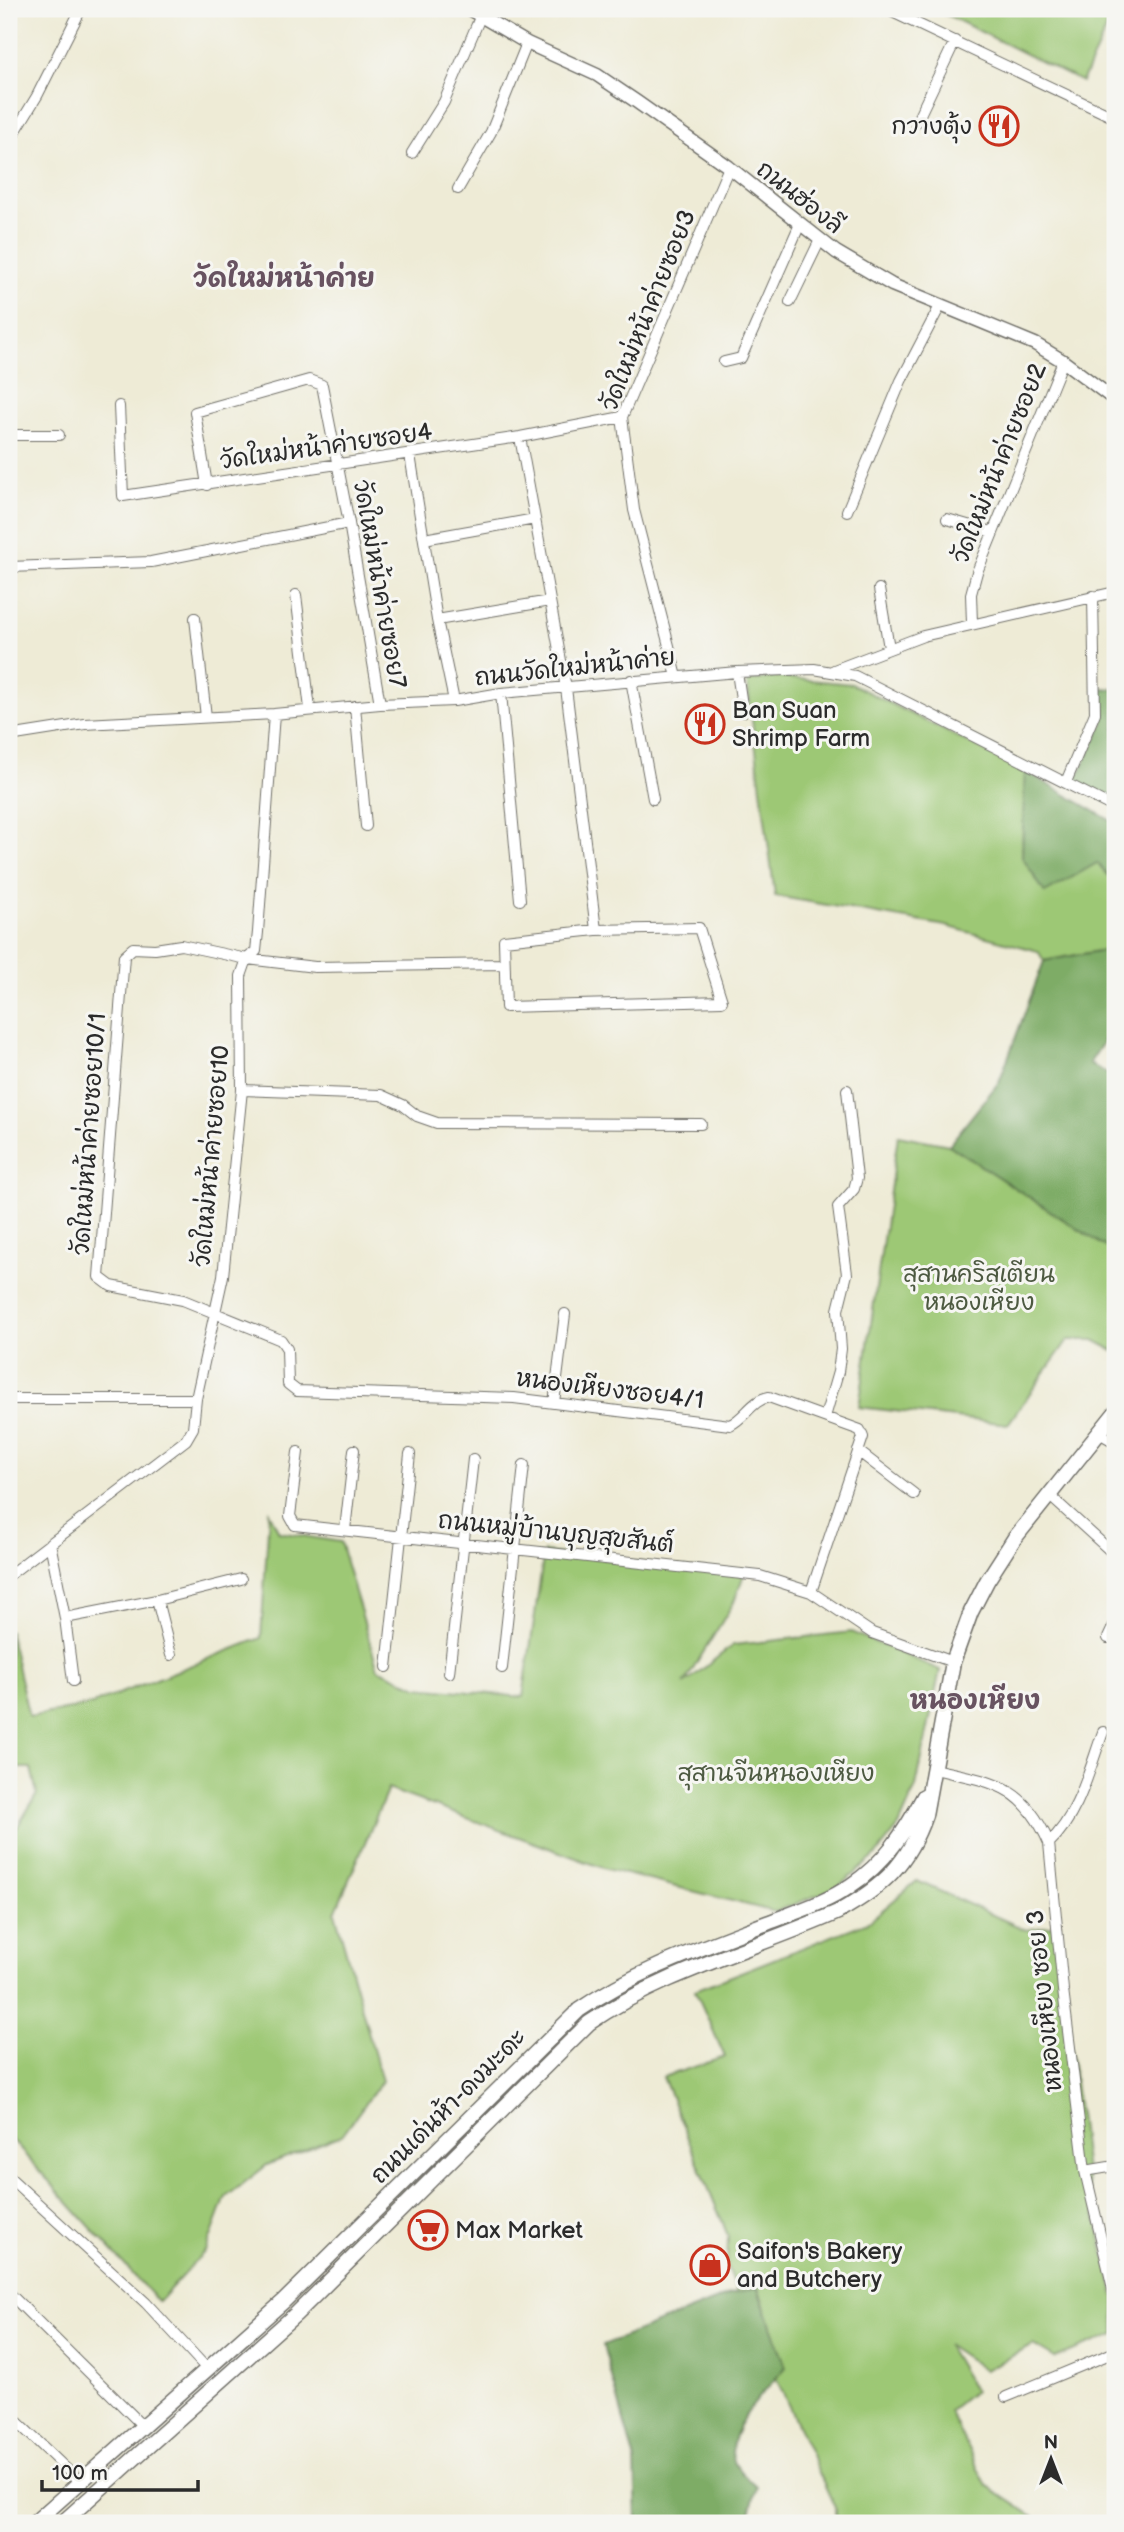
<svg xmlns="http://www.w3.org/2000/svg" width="1124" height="2532" font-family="'Balsamiq Sans','Playpen Sans Thai',sans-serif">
  <rect width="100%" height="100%" fill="#f6f6f2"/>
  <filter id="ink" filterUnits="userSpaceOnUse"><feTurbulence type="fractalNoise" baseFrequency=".0143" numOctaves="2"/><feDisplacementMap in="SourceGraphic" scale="14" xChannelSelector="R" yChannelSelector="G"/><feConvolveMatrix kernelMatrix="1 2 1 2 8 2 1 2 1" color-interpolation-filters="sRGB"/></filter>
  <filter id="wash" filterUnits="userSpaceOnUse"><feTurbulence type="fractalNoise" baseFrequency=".00686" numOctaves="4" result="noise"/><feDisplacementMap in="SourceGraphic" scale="28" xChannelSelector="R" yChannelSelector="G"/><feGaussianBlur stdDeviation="1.57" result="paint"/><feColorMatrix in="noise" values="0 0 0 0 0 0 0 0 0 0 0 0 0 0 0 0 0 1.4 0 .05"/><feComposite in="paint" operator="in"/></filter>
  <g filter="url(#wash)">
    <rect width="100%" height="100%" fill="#eeebd6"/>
    <!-- green -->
    <path fill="#9dc875" stroke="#647a50" stroke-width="2" d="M935 9H1115V10L1082 82Z
      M777 677 852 684 1025 771 1022 857 1097 862 1115 882V948L1044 961 1038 951 946 926 775 896 747 681Z
      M898 1135 949 1145 1115 1253V1351L1094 1340H1068L1008 1424 859 1407Z
      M269 1512 279 1532 340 1542 378 1669 418 1687 523 1697 544 1552 744 1574 734 1602 684 1684 733 1645 851 1632 940 1670 916 1787 899 1826 875 1856 838 1887 775 1912 606 1869 388 1789 335 1912 382 2081 342 2135 267 2165 226 2197 206 2250 158 2302 9 2137V1841L37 1794 31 1768H9V1631L29 1717 90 1705 261 1638Z
      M917 1881 1026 1930 1056 1925 1087 2180 1115 2297V2334L1055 2358 1033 2345 985 2370 946 2344 974 2391 949 2411 987 2486 1043 2523H836V2510L776 2378 785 2367 758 2287 737 2293 727 2267 728 2236 663 2077 725 2057 695 1990 868 1922Z"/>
    <!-- forest -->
    <path fill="#7eac66" stroke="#546c48" stroke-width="2" d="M1100 688 1115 689V805L1074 784 1103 724Z
      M1025 771 1115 823V882L1097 863 1045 893 1022 857Z
      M1115 948V1024L1089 1064 1115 1077V1253L949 1145 999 1082 1044 961Z
      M757 2287 786 2367C768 2388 725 2429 733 2458 736 2470 748 2479 757 2487L747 2523H637L635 2461 603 2345 729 2295Z"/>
  </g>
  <g filter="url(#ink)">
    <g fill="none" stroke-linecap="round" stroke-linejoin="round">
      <!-- minor casing -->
      <g stroke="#6f6e67" stroke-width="12">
        <path id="minor" d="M886 9 1115 118
          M916 123 955 41
          M9 142 37 96 81 9
          M412 153 444 102 481 15
          M458 189 491 132 527 43
          M790 302 820 240
          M724 362 741 358 800 224
          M119 406 123 496 520 437 622 417
          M9 435H59
          M520 437 566 688 596 930 504 940 506 1007 722 1001 699 928 596 930
          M410 455 437 620 454 701
          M207 485 195 412 309 380 322 385 349 523 380 704
          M847 511 901 381 940 306
          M947 519 992 532
          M424 539 535 519
          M9 567 151 562 349 523
          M879 589 889 648
          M296 595 310 709
          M195 618 206 717
          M437 620 550 601
          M972 623 971 594 977 572 1063 361
          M834 670 923 636 1115 592
          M737 672 743 712
          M677 677 634 510 622 417 729 167
          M631 680 653 799
          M501 693 520 900
          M355 706 366 826
          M9 736 85 724 274 714 380 704 454 701 501 693 737 672 814 669 855 676 1115 808
          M1066 782 1095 713 1093 596
          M503 964 315 967 247 959 181 945 155 949 133 948 124 956 99 1277 111 1286 183 1300 281 1340 287 1349 288 1384 297 1391 514 1398 730 1425C746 1417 752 1400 769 1397L860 1430 863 1437 811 1592
          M242 1090 381 1095 403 1105 417 1116 437 1123 701 1124
          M9 1399H196
          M554 1403 565 1314
          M825 1417 838 1372 841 1349 838 1310 847 1274 838 1207 854 1189 857 1178 847 1090
          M1099 1433 1115 1442
          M858 1451 914 1494
          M298 1452 290 1516 295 1525 760 1576 811 1592 872 1633 953 1662
          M1049 1495 1115 1555
          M345 1530 354 1450
          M50 1543 65 1618 73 1681
          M9 1575 186 1440 193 1428 196 1399 223 1276 242 1090 241 976 247 959 256 951 258 932 274 714
          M157 1600 171 1655
          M65 1618 157 1600 241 1579
          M1108 1638 1115 1623
          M387 1667 410 1454
          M502 1668 524 1465
          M449 1673 473 1459
          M934 1769C991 1782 1023 1783 1049 1843L1063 1990 1085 2171 1115 2297
          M1049 1843C1079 1815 1089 1770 1103 1732
          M1085 2171 1115 2166
          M9 2177 146 2303 208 2370
          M9 2293 144 2427
          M1006 2397 1115 2352
          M9 2414 81 2483"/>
      </g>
      <!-- tertiary casing -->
      <g stroke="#6f6e67" stroke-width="15">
        <path id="tertiary" d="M469 9 527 43 597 75 637 102 729 167 836 252 892 285 1035 344 1063 361 1115 400"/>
      </g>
      <!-- secondary casing -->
      <g stroke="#6f6e67" stroke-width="17">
        <path id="secondary" d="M34 2523 284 2301 579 2010C637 1970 702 1948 767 1923 795 1912 826 1903 850 1886 885 1863 905 1832 924 1796
          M62 2523 296 2314 589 2023C665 1971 755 1949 838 1912 883 1887 908 1864 925 1815L953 1662 971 1612 987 1581 1014 1539 1115 1413"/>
      </g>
      <!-- minor -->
      <use href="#minor" stroke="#fff" stroke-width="10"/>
      <!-- tertiary -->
      <use href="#tertiary" stroke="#fff" stroke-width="12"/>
      <!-- secondary -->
      <use href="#secondary" stroke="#fff" stroke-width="14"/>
    </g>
  </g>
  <!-- icons -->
  <defs>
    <g id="restaurant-ring" transform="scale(2.0125)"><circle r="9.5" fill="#f6f6f2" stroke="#c8321e" stroke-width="1.5"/><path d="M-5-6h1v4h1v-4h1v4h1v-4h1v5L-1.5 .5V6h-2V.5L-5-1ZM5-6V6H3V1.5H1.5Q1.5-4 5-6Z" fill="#c8321e"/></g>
    <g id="supermarket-ring" transform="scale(2.0125)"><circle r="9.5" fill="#f6f6f2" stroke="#c8321e" stroke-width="1.5"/><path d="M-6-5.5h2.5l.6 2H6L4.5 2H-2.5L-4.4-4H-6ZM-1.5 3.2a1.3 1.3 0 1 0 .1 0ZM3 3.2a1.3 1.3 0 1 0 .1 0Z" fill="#c8321e"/></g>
    <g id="shop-ring" transform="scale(2.0125)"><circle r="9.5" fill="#f6f6f2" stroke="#c8321e" stroke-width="1.5"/><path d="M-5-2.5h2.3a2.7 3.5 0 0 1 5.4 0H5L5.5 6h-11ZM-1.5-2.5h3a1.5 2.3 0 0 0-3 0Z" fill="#c8321e"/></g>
  </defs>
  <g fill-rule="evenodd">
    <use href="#restaurant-ring" x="999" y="126"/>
    <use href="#restaurant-ring" x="705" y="724"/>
    <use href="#supermarket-ring" x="428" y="2230"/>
    <use href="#shop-ring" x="710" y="2265"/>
  </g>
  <g text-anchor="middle" stroke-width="6" stroke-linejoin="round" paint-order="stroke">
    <!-- poi labels -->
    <g font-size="24" fill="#2b2b2b" stroke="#f6f6f2" text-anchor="start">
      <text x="972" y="134" text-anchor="end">กวางตุ้ง</text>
      <text x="732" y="718">Ban Suan<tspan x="732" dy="28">Shrimp Farm</tspan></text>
      <text x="455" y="2238">Max Market</text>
      <text x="737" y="2259">Saifon's Bakery<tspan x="737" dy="28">and Butchery</tspan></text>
    </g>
    <!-- street labels -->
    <g font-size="24" fill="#2b2b2b" stroke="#f6f6f2">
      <text transform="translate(800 197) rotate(38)" y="8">ถนนฮ่องลี</text>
      <text transform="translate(648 310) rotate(-68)" y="8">วัดใหม่หน้าค่ายซอย3</text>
      <text transform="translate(326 446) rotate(-8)" y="8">วัดใหม่หน้าค่ายซอย4</text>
      <text transform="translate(999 463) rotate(-68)" y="8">วัดใหม่หน้าค่ายซอย2</text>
      <text transform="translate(380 584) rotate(80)" y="8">วัดใหม่หน้าค่ายซอย7</text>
      <text transform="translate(575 667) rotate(-6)" y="8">ถนนวัดใหม่หน้าค่าย</text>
      <text transform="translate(89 1134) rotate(-86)" y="8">วัดใหม่หน้าค่ายซอย10/1</text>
      <text transform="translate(211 1156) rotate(-85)" y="8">วัดใหม่หน้าค่ายซอย10</text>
      <text transform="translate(610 1389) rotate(7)" y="8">หนองเหียงซอย4/1</text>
      <text transform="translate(556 1532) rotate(6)" y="8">ถนนหมู่บ้านบุญสุขสันต์</text>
      <text transform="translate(1044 2001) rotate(-96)" y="8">หนองเหียง ซอย 3</text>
      <text transform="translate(448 2106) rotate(-45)" y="8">ถนนเด่นห้า-ดงมะดะ</text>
    </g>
    <!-- park labels -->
    <g font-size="24" fill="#4d5a41" stroke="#f6f6f2">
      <text x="979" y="1282">สุสานคริสเตียน<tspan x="979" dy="28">หนองเหียง</tspan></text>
      <text x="776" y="1781">สุสานจีนหนองเหียง</text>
    </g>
    <!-- neighbourhood labels -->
    <g font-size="26" font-weight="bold" fill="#685361" stroke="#f6f6f2">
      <text x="284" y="287">วัดใหม่หน้าค่าย</text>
      <text x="975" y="1709">หนองเหียง</text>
    </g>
  </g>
  <!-- margin -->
  <rect width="1124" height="2532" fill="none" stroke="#f6f6f2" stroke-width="35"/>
  <!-- north arrow -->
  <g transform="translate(1051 2459)" stroke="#f6f6f2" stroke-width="5" paint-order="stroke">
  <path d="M0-5L12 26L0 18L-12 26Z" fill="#2b2b2b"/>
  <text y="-10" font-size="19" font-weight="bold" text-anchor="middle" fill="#2b2b2b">N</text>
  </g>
  <!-- scale -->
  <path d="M42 2480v10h156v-10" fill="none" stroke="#2b2b2b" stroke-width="3.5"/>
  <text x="52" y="2480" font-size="21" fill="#2b2b2b" stroke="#f6f6f2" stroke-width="5" paint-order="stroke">100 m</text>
</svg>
